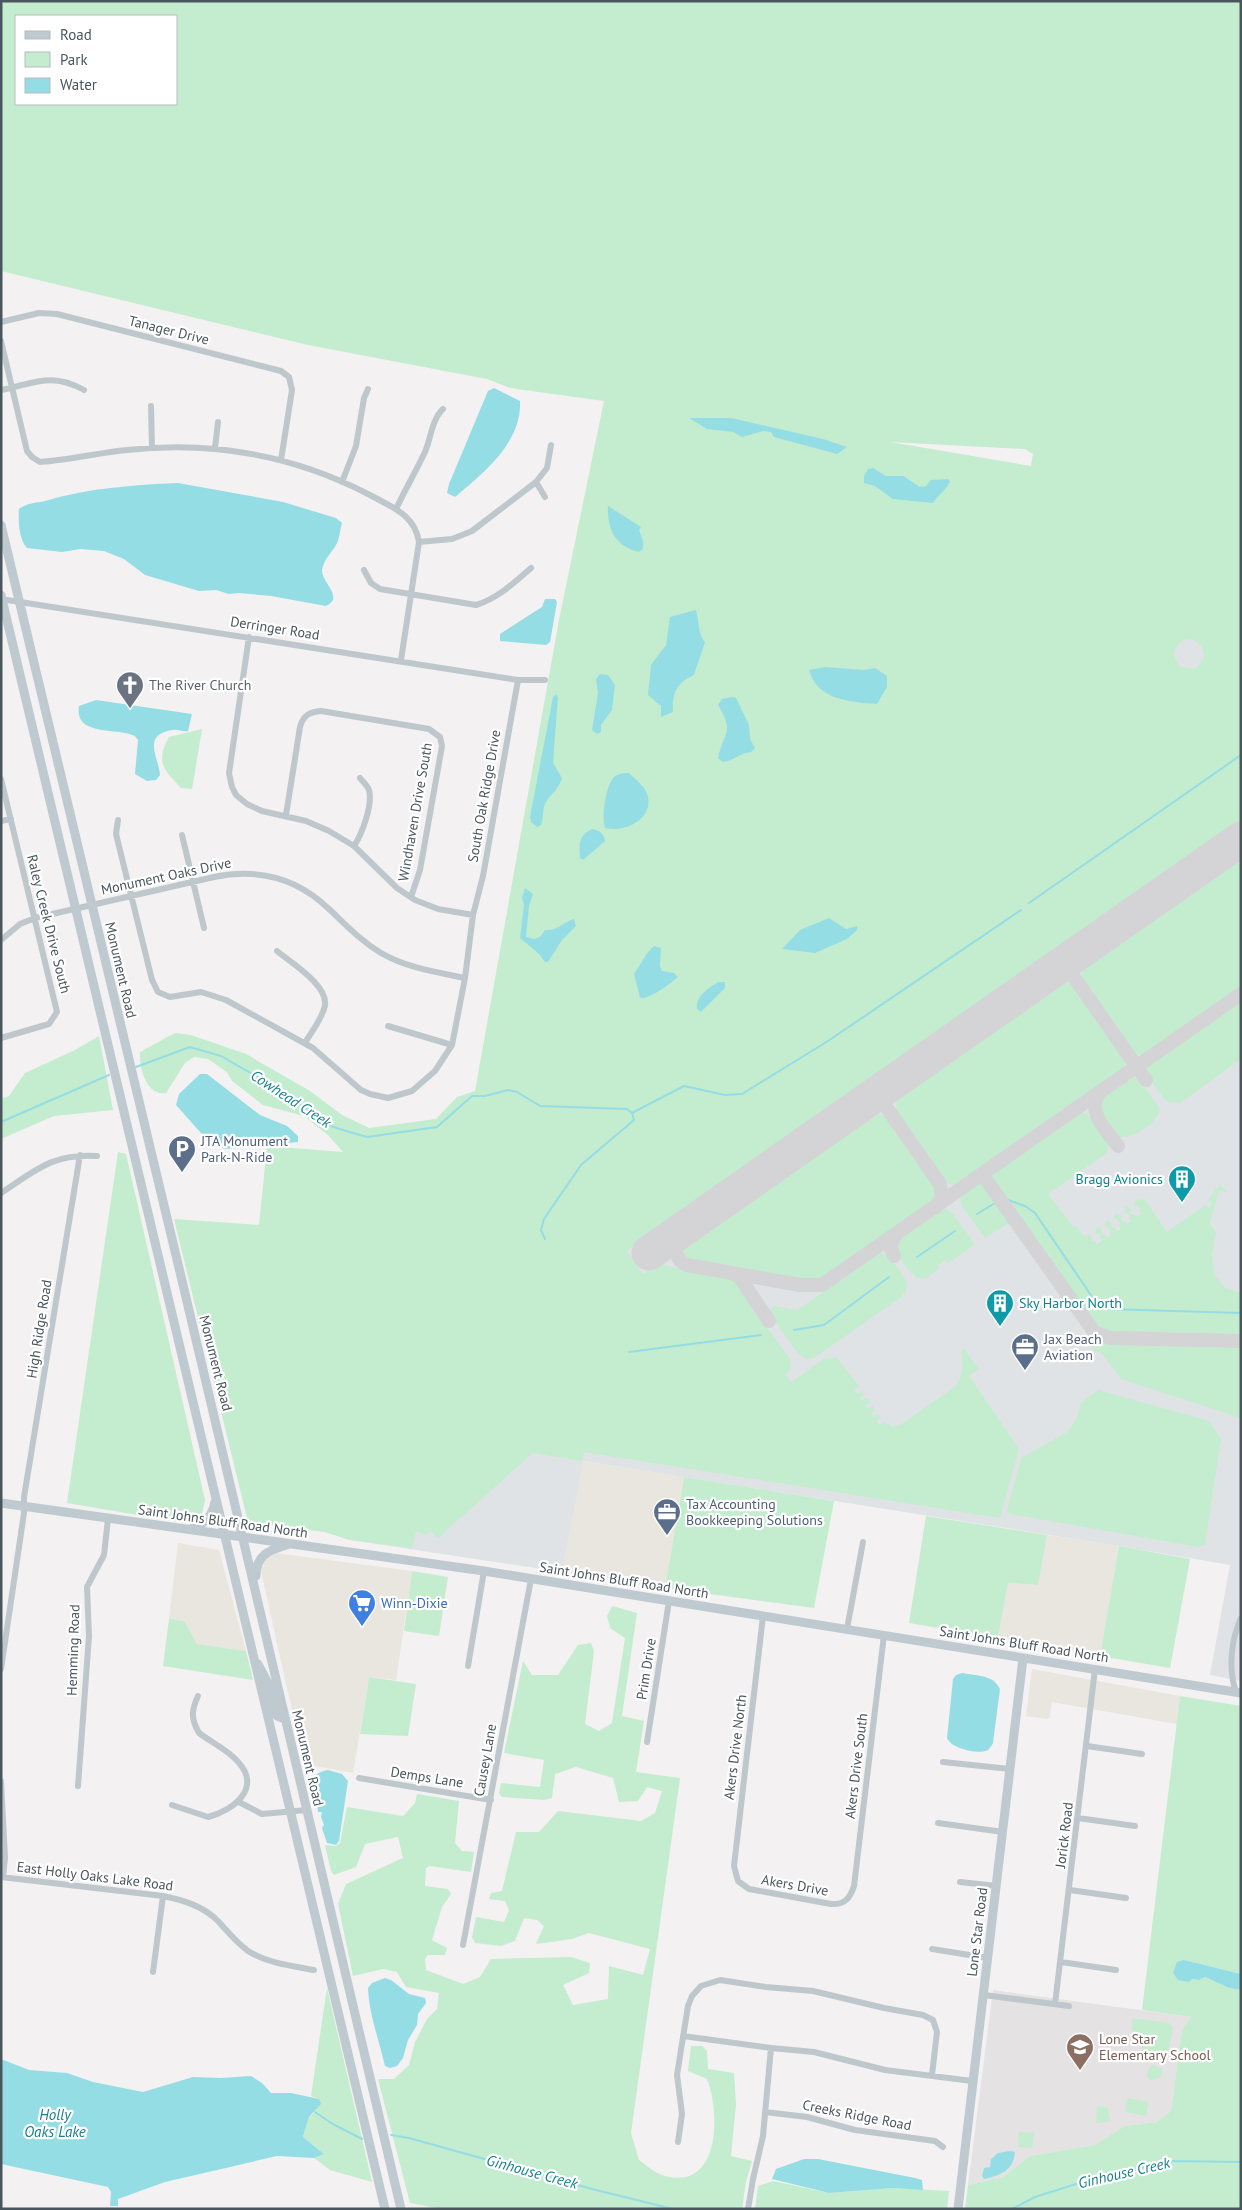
<svg xmlns="http://www.w3.org/2000/svg" width="1242" height="2210" font-family="'PT Sans',sans-serif">
  <rect width="100%" height="100%" fill="#f3f1f1"/>
  <!-- commercial -->
  <path fill="#e9e5df" d="M582 1461 684 1477 665 1588 562 1572Z
    M1047 1535 1119 1546 1100 1656 998 1638 1008 1583 1038 1585Z
    M178 1543 219 1550 246 1651 197 1644 184 1622 169 1619Z
    M275 1553 412 1571 396 1680 369 1677 353 1773 304 1764 261 1571 266 1557Z
    M1032 1669 1180 1696 1177 1724 1052 1702 1049 1719 1026 1716Z"/>
  <!-- education -->
  <path fill="#e4e2e2" d="M993 1990 1191 2017 1182 2030 1171 2111 1157 2122 1125 2126 1096 2145 1030 2156 1003 2177 968 2185Z"/>
  <!-- airport -->
  <path fill="#e0e3e5" d="M1034 449 1241 473V1681L1210 1675 1230 1565 1119 1546 583 1461 562 1572 350 1540 325 1532 311 1530 1031 466Z"/>
  <!-- green -->
  <path fill="#c4eccf" fill-rule="evenodd" d="M1 1H1241V821L627 1251 643 1274 659 1264 732 1279 790 1359 791 1368 786 1375 791 1382 825 1358H837L859 1386 854 1390 857 1394 862 1391 864 1394 860 1398 862 1401 867 1398 870 1402 865 1406 868 1409 873 1406 875 1410 871 1413 874 1417 878 1414 881 1418 876 1421 879 1425 884 1422 892 1426 900 1425 953 1388C963 1379 964 1365 961 1352L964 1349 979 1369 969 1376 1019 1449 1000 1518 584 1452 582 1461 533 1453 438 1538 431 1531 426 1535 416 1531 412 1548 350 1540 325 1532 255 1523 247 1518 174 1219 259 1225 267 1146 343 1152 328 1135 304 1116 263 1105 232 1081 227 1072 208 1059 194 1057 185 1063 166 1093C146 1096 139 1067 140 1052L175 1033 191 1035 246 1054 310 1091 342 1115 369 1128 436 1119 457 1097 475 1091 559 620 604 401 510 388 487 379 308 345 1 271ZM16 16H176V104H16ZM890 442 1025 449 1033 454 1031 466ZM1187 639C1205 639 1210 660 1194 669L1181 667C1170 658 1173 644 1187 639Z
    M202 729 192 789 181 788C164 770 155 762 169 737Z
    M1241 857V988L1146 1054 1135 1055 1085 985 1082 979V968Z
    M1062 982 1072 984 1077 988 1125 1057 1126 1062 1123 1070 963 1183C952 1187 947 1185 940 1176L898 1116 896 1110V1100Z
    M1241 999V1059L1180 1103 1166 1101C1159 1091 1142 1075 1150 1062Z
    M99 1036 113 1110 54 1116 1 1139V1099L9 1096 25 1073 75 1050Z
    M1133 1077 1141 1082 1160 1109C1157 1124 1133 1139 1119 1137L1099 1110 1098 1105C1102 1092 1120 1080 1133 1077Z
    M1081 1112C1091 1114 1112 1137 1108 1148 1108 1151 1106 1153 1104 1155L1048 1194 1073 1227 1076 1226 1083 1236 1090 1234 1093 1242 1095 1241 1097 1244 1102 1241 1099 1233 1097 1234 1095 1232 1097 1227 1100 1228 1103 1235 1105 1234 1107 1238 1111 1235 1109 1227 1107 1228 1105 1225 1106 1220 1112 1224 1110 1225 1113 1228 1114 1227 1117 1231 1121 1228 1119 1225 1121 1223 1114 1218 1116 1213 1122 1217 1120 1218 1123 1222 1124 1221 1127 1224 1131 1221 1129 1218 1131 1216 1124 1212 1126 1206 1132 1210 1130 1212 1132 1215 1134 1214 1137 1217 1141 1214 1139 1211 1141 1209 1134 1205 1136 1199 1145 1200 1167 1232 1205 1205 1209 1208 1212 1204 1208 1200 1220 1184 1227 1192 1219 1191 1210 1223 1216 1233 1212 1256 1214 1274 1224 1287 1241 1293V1337L1158 1336 1091 1332 1084 1328 1071 1310 1081 1303 1049 1258 1051 1256 1050 1254H1043L1018 1217 985 1238 964 1209H963L960 1198 964 1193Z
    M875 1113 886 1116 936 1188 937 1198 923 1211 824 1280 817 1282 687 1261 683 1254 684 1247Z
    M118 1152 126 1154 205 1500 202 1514 185 1523 67 1503Z
    M944 1208 953 1214 974 1243 973 1246 948 1263 946 1260 938 1265 940 1268 926 1278H917C907 1269 891 1252 898 1239L940 1209Z
    M881 1253C893 1257 900 1272 907 1282L906 1291 901 1297 814 1358 807 1359 798 1354 770 1314 771 1308 775 1306 797 1310Z
    M1086 1339 1112 1342 1241 1345V1418L1121 1379 1100 1351 1095 1352Z
    M1098 1390 1209 1421 1221 1439 1205 1544 1199 1547 1010 1514 1007 1511 1021 1458 1069 1431 1078 1415 1081 1403Z
    M684 1477 834 1501 814 1608 665 1588Z
    M926 1516 1047 1535 1038 1585 1008 1583 998 1638 909 1623Z
    M1119 1546 1190 1559 1170 1668 1100 1656Z
    M412 1571 448 1577 439 1636 404 1631Z
    M612 1606 637 1613 622 1716 644 1721 636 1772 680 1778 631 2133 639 2160C646 2165 656 2174 665 2176 721 2191 720 2111 707 2079L688 2071 691 2046H702L707 2051 708 2069 734 2073 736 2104 731 2156 752 2161 746 2182 742 2209H441L410 2203 378 2079H394L409 2065 415 2042 427 2019 437 2009 439 1993 406 1987 397 1972 383 1969 353 1976 338 1904 346 1884 403 1858 398 1837 365 1844 356 1867 334 1875 331 1871 325 1845 336 1846 340 1843 347 1807 403 1816 415 1803 417 1794 459 1801 455 1843 462 1851 474 1852 471 1872 430 1866 426 1868 425 1886 448 1889 451 1894 442 1907 432 1940 447 1948 445 1955H428L425 1959 426 1970 463 1984 480 1977 491 1959 571 1957 590 1963 589 1973 563 1985 573 2005 608 1999 609 1966 643 1975 650 1949 589 1933 572 1939 536 1944 544 1926 537 1920 524 1918 515 1941 501 1946 475 1943 472 1937 476 1917 504 1922 509 1910 505 1901 489 1899 491 1893 502 1891 516 1832H539L558 1811 641 1821 655 1813 662 1791 647 1787 638 1801 619 1802 613 1778 576 1767 555 1774 552 1798 544 1800 502 1797 499 1793 501 1783 540 1787 544 1760 504 1753 523 1661 532 1675H558L578 1645 591 1643 594 1651 585 1724 599 1731 612 1723 625 1638 610 1628 607 1616Z
    M169 1619 184 1621 197 1644 246 1651 253 1680 163 1666Z
    M369 1677 416 1684 408 1736 360 1734Z
    M1180 1696 1241 1706V1974L1184 1960 1192 1979 1199 1980 1205 1977 1229 1988 1241 1990V2209H965L968 2185 1003 2177 1030 2156 1095 2145 1125 2126 1157 2122 1171 2111 1182 2030 1191 2017 1142 2010Z
    M327 1988 372 2182 330 2170 314 2158 324 2154 303 2137 309 2117 315 2112 319 2099 311 2096Z
    M1132 2018 1169 2023 1173 2028 1167 2057C1141 2053 1131 2046 1132 2018Z
    M1153 2065 1162 2069 1161 2077 1152 2080 1148 2079C1146 2073 1148 2069 1153 2065Z
    M1127 2098 1148 2102 1146 2116 1125 2112Z
    M1100 2106 1108 2108 1110 2121 1096 2123 1097 2107Z
    M1019 2132 1034 2133 1032 2148 1018 2147Z
    M773 2181 829 2193 893 2188 949 2191 947 2209H755L758 2186Z"/>
  <!-- water -->
  <path fill="#95dde5" d="M494 388 520 401C522 443 483 473 455 497L447 493 449 484 488 391Z
    M689 418H731L823 439 847 447 837 454 774 437 771 432 763 431 742 437 733 432 707 429Z
    M873 468 886 476H903L920 487 926 486 931 480 948 479 950 482C945 491 938 495 933 503L893 499 875 486 864 483V476L868 469Z
    M178 483 283 502 336 518 342 523C340 529 340 537 337 543 333 552 324 558 322 570 321 582 345 597 326 606L271 596 239 593 229 594 216 590 199 591 145 575 124 559 104 551 80 549 62 552 27 548C19 540 18 520 19 509 27 503 36 503 45 501 89 488 132 485 178 483Z
    M608 506 641 527 639 530 643 541V549L639 552C615 546 607 529 608 506Z
    M545 599H555L557 602 550 642 546 645 500 641V634L542 607Z
    M696 610C699 620 698 635 705 642L694 675C677 682 672 693 673 712L661 717V706L648 695 651 665 666 645 670 617Z
    M825 667 864 670 875 668 887 676V687L877 704C850 702 817 700 809 670Z
    M600 674 608 675 615 685 612 710 601 725V732L597 734 592 730 598 693 596 679Z
    M556 694 558 697 553 763 562 778C557 792 553 791 546 802 542 809 544 817 541 825L537 827 531 822 530 817 553 697Z
    M732 697 736 698 749 725 750 739 755 748 751 752C740 753 733 761 723 762L718 758C724 731 735 733 718 705L722 699Z
    M96 700 192 714 188 731C182 732 178 729 172 730 141 735 159 758 160 775L156 780 147 781 135 774 138 740 135 736C117 727 74 737 79 706Z
    M629 773C636 780 646 787 648 797 653 820 623 833 605 828 601 817 606 785 614 777 619 773 624 773 629 773Z
    M592 829C599 830 604 833 605 841L583 860 580 858C579 844 578 836 592 829Z
    M525 888 533 894 529 906 526 937 534 939 540 937 545 930C558 931 561 923 574 919L576 926 562 940 548 962H545L539 954 520 938 524 905 522 898Z
    M829 918 846 929 857 926V930L847 939 815 953 782 949 800 930Z
    M654 946 661 948 660 966 662 971 674 973 678 977C670 984 650 999 640 998L634 974 648 952Z
    M718 982H725V988L701 1012 697 1009C696 995 708 989 718 982Z
    M200 1074H207L260 1115 287 1126 298 1136V1142L225 1149 209 1142 176 1105 179 1094Z
    M962 1673C976 1676 993 1674 1000 1689L993 1743C992 1745 990 1748 988 1750 980 1755 951 1749 947 1738L953 1679 956 1675Z
    M328 1770 342 1774 348 1781 339 1841 336 1845 327 1843 322 1828 324 1825 321 1817 322 1812H318L316 1793 318 1791V1787H314C310 1775 319 1772 328 1770Z
    M1184 1960 1241 1974V1990L1229 1988 1205 1977 1199 1980 1192 1979 1189 1982 1178 1980 1173 1973 1177 1962Z
    M385 1978 391 1980 409 1994 425 1998 426 2003 418 2014 417 2025 408 2040 403 2058 397 2066 390 2068 385 2066C379 2040 369 2014 368 1988L372 1983Z
    M1 2059 29 2070 67 2073 93 2082 143 2092 193 2077 221 2078 251 2076 262 2083 271 2093H291L319 2099 321 2104 309 2117 303 2137 324 2154 314 2158 277 2156 165 2182 118 2199V2206H110L111 2192 108 2187 1 2164Z
    M1010 2151 1015 2152C1013 2171 1001 2175 984 2179L982 2176 984 2168 990 2167 991 2159 998 2153Z
    M804 2159H818L915 2178 922 2180 923 2190 893 2188 829 2193 772 2179 776 2169Z"/>
  <g fill="none" stroke-linecap="round" stroke-linejoin="round">
    <!-- stream -->
    <path stroke="#95dde5" stroke-width="2" d="M1029 903 1241 755
      M136 1067 190 1047 221 1056 275 1087 333 1127 367 1137 437 1127 472 1096H485L508 1090 517 1092 540 1106 627 1109 632 1113 634 1120 581 1165 544 1219 541 1230 545 1239
      M632 1113 684 1086 725 1095 742 1094 828 1041 1021 910
      M1 1122 109 1075
      M1008 1200 1025 1206 1035 1213 1099 1307 1107 1309 1241 1313
      M977 1214 995 1203
      M917 1257 955 1231
      M794 1330 824 1325 889 1277
      M629 1352 761 1335
      M315 2112 331 2123 362 2139
      M391 2135 409 2138 592 2189 673 2209
      M1012 2209 1035 2197 1092 2179 1169 2161 1241 2162"/>
    <!-- taxiway -->
    <path stroke="#d4d4d6" stroke-width="14" d="M1064 963 1146 1080
      M1100 1092C1085 1111 1107 1131 1118 1146
      M877 1094 940 1184 942 1197 936 1207
      M982 1174 1095 1333 1111 1338 1241 1341
      M680 1231C675 1245 672 1258 687 1265L800 1285H822L1241 994
      M894 1256 890 1247 895 1236
      M734 1274 740 1278 769 1321"/>
    <!-- runway -->
    <path stroke="#d4d4d6" stroke-width="35" d="M649 1253 1241 839"/>
    <!-- street -->
    <path stroke="#bec7cc" stroke-width="6" d="M1 322 39 313 57 314 281 371 289 377 292 390 281 460
      M1 341 27 451 32 457 40 462C69 460 98 453 127 450 212 441 294 455 370 495 392 507 415 515 419 542L401 660
      M1 390C35 383 52 372 84 390
      M151 406 152 448
      M215 448 218 422
      M342 482 356 446 364 398 368 389
      M536 482 545 497
      M396 509C405 490 416 471 425 452 431 438 432 419 443 409
      M419 542 452 539 472 531 536 482 547 468 551 445
      M364 570 371 583 380 589 476 605C497 599 515 582 531 568
      M1 599 518 680H545
      M249 637 229 773 232 787 236 795 247 804 262 811 306 821 329 831 354 846 397 888 415 900 438 909 473 915
      M1 779 57 1012 49 1024 1 1038
      M286 815 300 727C303 715 310 712 321 711L429 729 440 737 442 746 420 870 411 897
      M118 820 116 834 152 980 158 992 170 997 201 992 226 1000 313 1048 361 1090 370 1094 388 1098 412 1091 435 1071 452 1045 465 978 473 915 483 876 518 680
      M1 821 11 819
      M182 835 204 928
      M354 846C362 834 373 805 369 790 367 785 363 782 360 778
      M1 940 20 924 35 918 214 877C258 868 297 878 329 909 346 925 361 941 381 953 407 968 436 972 465 978
      M277 951C290 962 328 985 325 1005 323 1018 311 1032 305 1043
      M388 1026 452 1045
      M1 1193C36 1170 53 1153 97 1156
      M763 1616 734 1866 738 1881 749 1889 831 1904C845 1905 850 1898 854 1886L884 1635
      M847 1629 863 1542
      M468 1666 484 1571
      M1 1669 24 1513V1497L80 1155
      M1236 1692C1228 1669 1231 1640 1241 1618
      M647 1742 669 1601
      M1087 1746 1142 1754
      M943 1762 1010 1769
      M359 1778 491 1800
      M1 1781 5 1858 3 1877
      M78 1786 89 1636 87 1587 104 1555 108 1519
      M239 1802 262 1814 307 1810
      M172 1805 208 1817C232 1811 262 1789 239 1763 229 1750 212 1743 199 1733 191 1719 191 1711 198 1696
      M1078 1818 1135 1826
      M938 1823 1003 1832
      M1 1877 163 1896C183 1900 203 1906 218 1921 228 1932 236 1942 248 1951 267 1963 292 1966 314 1970
      M960 1882 997 1886
      M1070 1890 1126 1898
      M463 1945 531 1579
      M932 1949 988 1958
      M1061 1962 1116 1970
      M153 1972 163 1896
      M984 1995 1069 2006
      M1055 2004 1095 1669
      M683 2036 771 2048 814 2052 885 2070 972 2081
      M765 2112 807 2117 855 2130 935 2141 943 2147
      M678 2142 682 2114 677 2075 688 2006 692 1996 701 1986 720 1980 766 1987 813 1991 884 2008 923 2015 933 2020 937 2032 932 2075
      M748 2209 753 2179 763 2136 771 2048"/>
    <!-- secondary -->
    <path stroke="#bfc9d0" stroke-width="9" d="M1 525C136 1086 270 1647 401 2209
      M1 595 385 2209
      M1 1503 484 1571 1241 1693
      M190 1529C205 1524 212 1517 215 1502
      M256 1576C256 1555 269 1550 287 1545
      M258 1664 268 1683 277 1716 285 1719
      M958 2209 1023 1658"/>
  </g>
  <!-- icons -->
  <defs>
    <g id="church-pin" transform="scale(1.4375)"><path d="M0 17L-7.5 6A9.5 9.5 0 1 1 7.5 6Z" fill="#6b7280" stroke="#fff"/><path d="M-1.2-6h2.4v3.5h3.3v2.4h-3.3V6h-2.4V-.1h-3.3v-2.4h3.3Z" fill="#fff"/></g>
    <g id="parking-pin" transform="scale(1.4375)"><path d="M0 17L-7.5 6A9.5 9.5 0 1 1 7.5 6Z" fill="#5c6f8a" stroke="#fff"/><path d="M-3.5-5.5H1a3.5 3.5 0 0 1 0 7H-1V5.5H-3.5ZM-1-3.4V-.6H.8a1.4 1.4 0 0 0 0-2.8Z" fill="#fff"/></g>
    <g id="building-pin" transform="scale(1.4375)"><path d="M0 17L-7.5 6A9.5 9.5 0 1 1 7.5 6Z" fill="#0f9aa8" stroke="#fff"/><path d="M-4-6H4V6H1V3H-1V6H-4ZM-2.5-4.3h1.7v1.8h-1.7ZM.8-4.3h1.7v1.8H.8ZM-2.5-1h1.7V.8h-1.7ZM.8-1h1.7V.8H.8Z" fill="#fff"/></g>
    <g id="office-pin" transform="scale(1.4375)"><path d="M0 17L-7.5 6A9.5 9.5 0 1 1 7.5 6Z" fill="#5c6f8a" stroke="#fff"/><path d="M-6-3h4V-5.5h4V-3h4V5H-6ZM-1-4.5V-3h2v-1.5ZM-6 0V1H6V0Z" fill="#fff"/></g>
    <g id="supermarket-pin" transform="scale(1.4375)"><path d="M0 17L-7.5 6A9.5 9.5 0 1 1 7.5 6Z" fill="#3f7fe0" stroke="#fff"/><path d="M-6-5.5h2.5l.6 2H6L4.5 2H-2.5L-4.4-4H-6ZM-1.5 3.2a1.3 1.3 0 1 0 .1 0ZM3 3.2a1.3 1.3 0 1 0 .1 0Z" fill="#fff"/></g>
    <g id="school-pin" transform="scale(1.4375)"><path d="M0 17L-7.5 6A9.5 9.5 0 1 1 7.5 6Z" fill="#8d6e63" stroke="#fff"/><path d="M0-5L7-2L0 1L-7-2ZM-4 1L0 2.5L4 1V4Q0 6-4 4Z" fill="#fff"/></g>
  </defs>
  <g fill-rule="evenodd">
    <use href="#church-pin" x="130" y="685"/>
    <use href="#parking-pin" x="182" y="1149"/>
    <use href="#building-pin" x="1182" y="1179"/>
    <use href="#building-pin" x="1000" y="1303"/>
    <use href="#office-pin" x="1025" y="1347"/>
    <use href="#office-pin" x="667" y="1512"/>
    <use href="#supermarket-pin" x="362" y="1603"/>
    <use href="#school-pin" x="1080" y="2047"/>
  </g>
  <g text-anchor="middle" stroke-width="4.5" stroke-linejoin="round" paint-order="stroke">
    <!-- street labels -->
    <g font-size="14" fill="#4a565d" stroke="#fff">
      <text transform="translate(169 330) rotate(14)" y="5">Tanager Drive</text>
      <text transform="translate(275 628) rotate(9)" y="5">Derringer Road</text>
      <text transform="translate(484 796) rotate(-80)" y="5">South Oak Ridge Drive</text>
      <text transform="translate(415 812) rotate(-80)" y="5">Windhaven Drive South</text>
      <text transform="translate(166 876) rotate(-12)" y="5">Monument Oaks Drive</text>
      <text transform="translate(49 924) rotate(76)" y="5">Raley Creek Drive South</text>
      <text transform="translate(121 970) rotate(77)" y="5">Monument Road</text>
      <text transform="translate(39 1329) rotate(-81)" y="5">High Ridge Road</text>
      <text transform="translate(216 1363) rotate(76)" y="5">Monument Road</text>
      <text transform="translate(223 1521) rotate(8)" y="5">Saint Johns Bluff Road North</text>
      <text transform="translate(624 1580) rotate(9)" y="5">Saint Johns Bluff Road North</text>
      <text transform="translate(1024 1644) rotate(9)" y="5">Saint Johns Bluff Road North</text>
      <text transform="translate(73 1650) rotate(-88)" y="5">Hemming Road</text>
      <text transform="translate(646 1669) rotate(-81)" y="5">Prim Drive</text>
      <text transform="translate(735 1747) rotate(-83)" y="5">Akers Drive North</text>
      <text transform="translate(308 1758) rotate(77)" y="5">Monument Road</text>
      <text transform="translate(485 1760) rotate(-80)" y="5">Causey Lane</text>
      <text transform="translate(856 1766) rotate(-83)" y="5">Akers Drive South</text>
      <text transform="translate(427 1777) rotate(9)" y="5">Demps Lane</text>
      <text transform="translate(1064 1835) rotate(-83)" y="5">Jorick Road</text>
      <text transform="translate(95 1876) rotate(7)" y="5">East Holly Oaks Lake Road</text>
      <text transform="translate(795 1885) rotate(10)" y="5">Akers Drive</text>
      <text transform="translate(977 1932) rotate(-83)" y="5">Lone Star Road</text>
      <text transform="translate(857 2115) rotate(11)" y="5">Creeks Ridge Road</text>
    </g>
    <!-- worship labels -->
    <g font-size="14" fill="#5b616d" stroke="#fff" text-anchor="start">
      <text x="149" y="690">The River Church</text>
    </g>
    <!-- service labels -->
    <g font-size="14" fill="#4e5e75" stroke="#fff" text-anchor="start">
      <text x="201" y="1146">JTA Monument<tspan x="201" dy="16">Park-N-Ride</tspan></text>
      <text x="1044" y="1344">Jax Beach<tspan x="1044" dy="16">Aviation</tspan></text>
      <text x="686" y="1509">Tax Accounting<tspan x="686" dy="16">Bookkeeping Solutions</tspan></text>
    </g>
    <!-- culture labels -->
    <g font-size="14" fill="#0d838f" stroke="#fff" text-anchor="end">
      <text x="1163" y="1184">Bragg Avionics</text>
      <text x="1019" y="1308" text-anchor="start">Sky Harbor North</text>
    </g>
    <!-- shop labels -->
    <g font-size="14" fill="#366cbe" stroke="#fff" text-anchor="start">
      <text x="381" y="1608">Winn-Dixie</text>
    </g>
    <!-- education labels -->
    <g font-size="14" fill="#785e54" stroke="#fff" text-anchor="start">
      <text x="1099" y="2044">Lone Star<tspan x="1099" dy="16">Elementary School</tspan></text>
    </g>
    <!-- water labels -->
    <g font-size="15" font-style="italic" fill="#19808b" stroke="#fff">
      <text transform="translate(291 1099) rotate(33)" y="5">Cowhead Creek</text>
      <text x="55" y="2120">Holly<tspan x="55" dy="17">Oaks Lake</tspan></text>
      <text transform="translate(532 2172) rotate(15)" y="5">Ginhouse Creek</text>
      <text transform="translate(1124 2173) rotate(-13)" y="5">Ginhouse Creek</text>
    </g>
  </g>
  <!-- border -->
  <rect width="1242" height="2210" fill="none" stroke="#4a565d" stroke-width="5"/>
  <!-- legend -->
  <rect x="15" y="15" width="162" height="90" fill="#ffffff" stroke="#b7bbbe"/>
  <rect x="25" y="31" width="25" height="8" fill="#bfc9d0" stroke="#b7bbbe"/>
  <text x="60" y="40" font-size="15" fill="#4a565d">Road</text>
  <rect x="25" y="52" width="25" height="15" fill="#c4eccf" stroke="#b7bbbe"/>
  <text x="60" y="65" font-size="15" fill="#4a565d">Park</text>
  <rect x="25" y="78" width="25" height="15" fill="#95dde5" stroke="#b7bbbe"/>
  <text x="60" y="90" font-size="15" fill="#4a565d">Water</text>
</svg>
